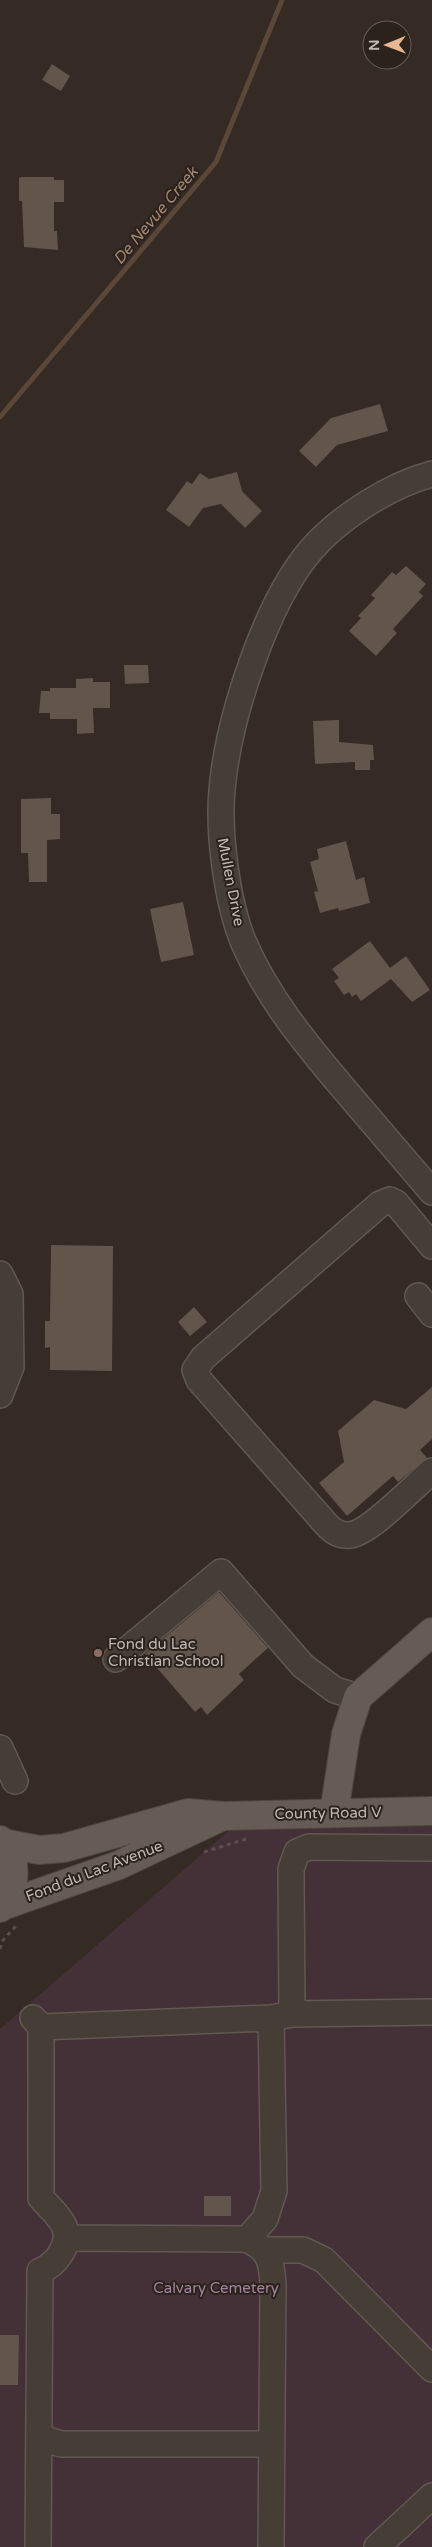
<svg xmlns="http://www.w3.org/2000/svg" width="432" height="2547" font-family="'Varela Round',sans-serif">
  <rect width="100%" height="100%" fill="#352a24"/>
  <!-- green -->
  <path fill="#443037" d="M240 1821H432V2547H0V2029Z"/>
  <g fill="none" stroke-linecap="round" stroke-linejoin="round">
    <!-- stream -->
    <path stroke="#5a473a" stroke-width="5" d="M0 417 216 162 282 0"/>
  </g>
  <!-- building -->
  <path fill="#61554c" d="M52 64 70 76 61 91 42 80Z
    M22 177H54V180H64V202H54V231H57L58 250 24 247 22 201H19V178Z
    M380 404 388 431 337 445 316 467 299 451 331 418Z
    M237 472 242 491 262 511 245 528 221 504 203 508 189 527 166 510 187 481 192 484 200 473 209 479Z
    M406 566 426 584 419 592 423 596 393 629 397 633 376 656 349 631 361 618 358 616 375 598 371 595 392 572 396 575Z
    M124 665H148L149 683 125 684Z
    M93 678V682H110V708H93L94 733 77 734V719H50V713H39L41 691H50V688H76V679Z
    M339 720V742L373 745 374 760H370V770H355V762L315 764 313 721Z
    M51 798V814H60V839L47 840V882H29L28 853H21V799Z
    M346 841 356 880 364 877 370 903 339 911 338 908 320 913 314 892 318 891 310 862 319 859 317 849Z
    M183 902 194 955 161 962 150 909Z
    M370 941 390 968 406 956 430 990 412 1002 391 979 361 1001 356 994 352 997 349 992 344 995 334 981 339 978 332 969Z
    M51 1245 113 1246 112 1371 50 1370V1347L45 1348V1321H50Z
    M194 1307 207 1322 190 1336 178 1322Z
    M432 1387V1439L420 1450 427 1458 398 1482 393 1476 347 1516 319 1483 344 1462 338 1431 374 1400 406 1409Z
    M219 1592 268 1648 239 1674 244 1680 207 1715 201 1707 195 1712 145 1654Z
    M204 2196H231V2216H204Z
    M0 2335H19L18 2385H0Z"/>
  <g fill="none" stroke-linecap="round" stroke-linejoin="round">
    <!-- minor casing -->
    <g stroke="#615852" stroke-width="28">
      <path id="minor" d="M432 474C390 485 340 517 311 550 265 604 228 720 222 790 218 833 227 901 243 941 267 997 305 1043 344 1089 373 1123 403 1158 432 1192
        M432 1246 396 1203 390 1200 380 1204 203 1358 195 1370 199 1380 326 1524C332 1531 340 1536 350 1535 370 1533 415 1485 432 1471
        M0 1274 10 1294 11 1367 0 1395
        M418 1296 432 1314
        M116 1659 221 1572 303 1666 335 1690 358 1697
        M0 1748 15 1781
        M292 2014 432 2012
        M33 2018 41 2027 271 2018 292 2014 291 1869 297 1852 309 1847 432 1848
        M66 2238 245 2239C268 2247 272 2261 273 2284L271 2547
        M247 2239 265 2219 274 2191 271 2018
        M264 2250H303L324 2260 432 2369
        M39 2437 61 2444H272
        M38 2547 40 2271C56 2265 72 2244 64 2226 59 2215 49 2207 41 2198V2027
        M377 2547 432 2496"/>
    </g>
    <!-- major casing -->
    <g stroke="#4f4640" stroke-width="30">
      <path id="major" d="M334 1813 346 1734 358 1697 432 1632
        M0 1840C19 1858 17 1889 0 1908
        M3 1843 39 1850 64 1848 188 1813 224 1816 432 1811
        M2 1906 119 1865 223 1816"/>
    </g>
    <!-- path -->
    <path stroke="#5d4d4e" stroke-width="3" stroke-dasharray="4 4" stroke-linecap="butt" d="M204 1852 246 1839
      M0 1949 3 1940 17 1925"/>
    <!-- minor -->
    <use href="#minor" stroke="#463d37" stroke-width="25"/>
    <!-- major -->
    <use href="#major" stroke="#665c55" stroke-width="28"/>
  </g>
  <!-- markers -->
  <circle fill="#8d6e63" stroke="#2b221c" stroke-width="2" cx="98" cy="1653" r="5"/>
  <g text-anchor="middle" stroke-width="4" stroke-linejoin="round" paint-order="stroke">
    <!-- street labels -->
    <g font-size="15" fill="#c2b9b2" stroke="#2b221c">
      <text transform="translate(231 882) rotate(79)" y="5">Mullen Drive</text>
      <text transform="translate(328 1813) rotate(-1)" y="5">County Road V</text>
      <text transform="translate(94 1871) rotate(-21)" y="5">Fond du Lac Avenue</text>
    </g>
    <!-- poi labels -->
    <g font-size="15" fill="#c2b9b2" stroke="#2b221c" text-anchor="start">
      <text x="108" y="1649">Fond du Lac<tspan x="108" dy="17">Christian School</tspan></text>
    </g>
    <!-- park labels -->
    <g font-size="15" fill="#a1829f" stroke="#2b221c">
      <text x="216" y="2293">Calvary Cemetery</text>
    </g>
    <!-- water labels -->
    <g font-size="16" font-style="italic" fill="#a28776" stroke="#2b221c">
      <text transform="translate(155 215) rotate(-50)" y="6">De Nevue Creek</text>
    </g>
  </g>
  <!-- north arrow -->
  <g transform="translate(387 45) rotate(269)"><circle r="24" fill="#2b221c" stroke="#675e58"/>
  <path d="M0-4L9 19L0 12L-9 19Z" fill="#e9b690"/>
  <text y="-8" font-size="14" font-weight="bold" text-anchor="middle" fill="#c2b9b2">N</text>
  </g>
</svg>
